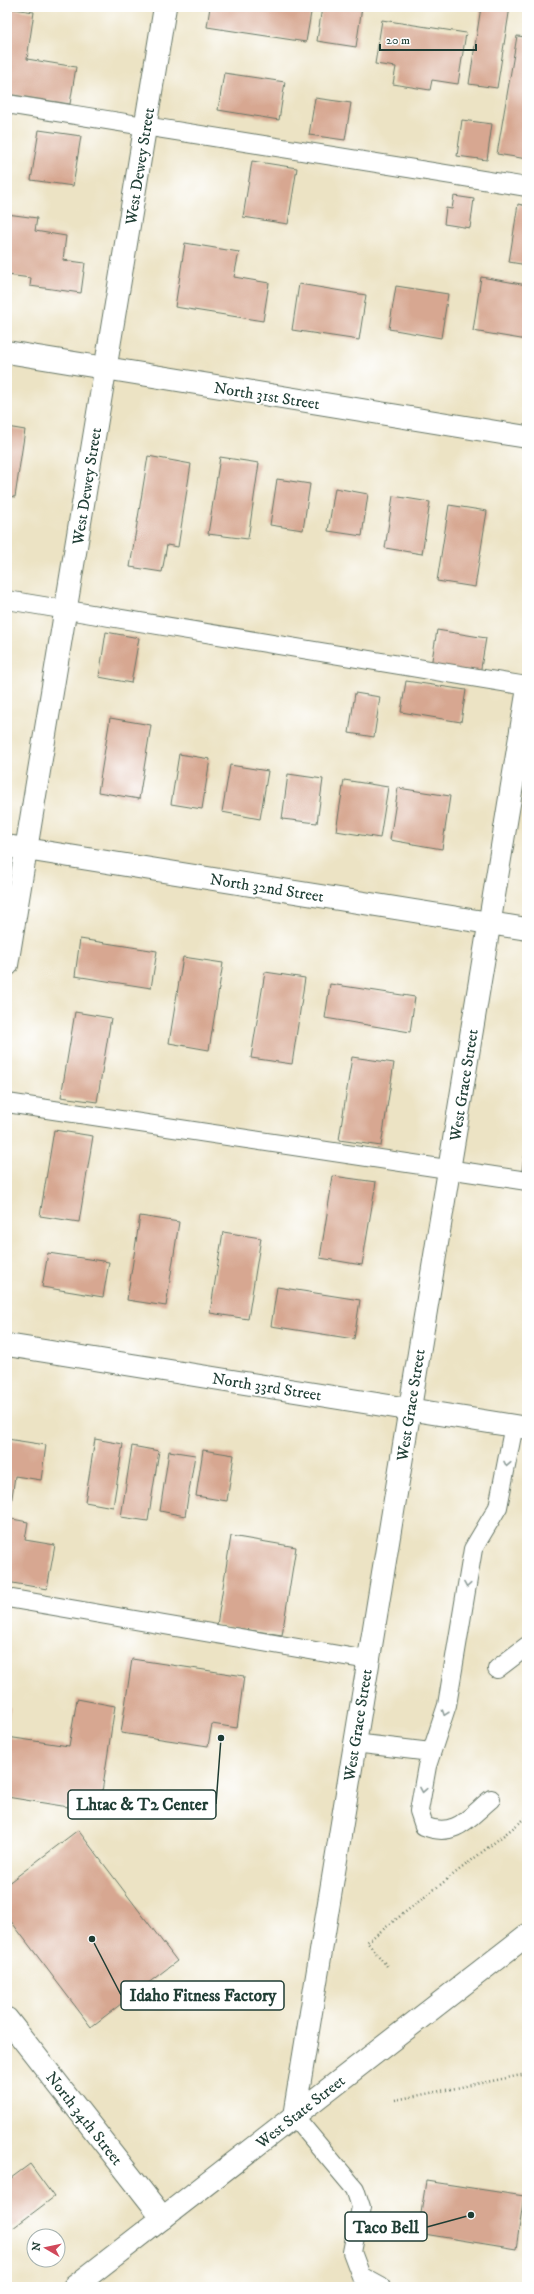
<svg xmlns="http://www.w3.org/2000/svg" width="534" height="2294" font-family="'IM FELL DW Pica',serif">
  <rect width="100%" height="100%" fill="#fff"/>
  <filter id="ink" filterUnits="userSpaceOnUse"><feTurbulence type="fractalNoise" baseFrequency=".025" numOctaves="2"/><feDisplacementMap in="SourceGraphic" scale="8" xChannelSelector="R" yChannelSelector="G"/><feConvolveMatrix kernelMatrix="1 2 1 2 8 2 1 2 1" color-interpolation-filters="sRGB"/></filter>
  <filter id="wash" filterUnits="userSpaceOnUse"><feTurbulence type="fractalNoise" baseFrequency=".012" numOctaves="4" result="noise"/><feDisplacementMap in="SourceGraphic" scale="16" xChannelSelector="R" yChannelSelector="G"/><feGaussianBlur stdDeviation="0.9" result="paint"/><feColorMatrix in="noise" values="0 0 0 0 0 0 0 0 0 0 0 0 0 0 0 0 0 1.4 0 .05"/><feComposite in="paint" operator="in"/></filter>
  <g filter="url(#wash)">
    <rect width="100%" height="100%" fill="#ece3c4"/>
    <g id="blocks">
      <!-- building -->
      <path fill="#d7a791" d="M210 7H312L306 42 207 27Z
        M322 7H362L356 47 317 41Z
        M481 7H510L497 88 469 84Z
        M7 8 34 12 27 59 76 67 70 104 7 94Z
        M382 20 466 33 458 84 432 80 430 90 393 84 396 67 375 64Z
        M517 36 527 37V159L497 154Z
        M224 73 285 82 279 120 218 110Z
        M315 98 351 103 345 140 309 135Z
        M462 120 492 124 487 160 457 156Z
        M39 130 81 136 73 186 31 180Z
        M252 161 297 168 288 224 243 217Z
        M454 196 474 199 470 228 444 224 446 208 452 209Z
        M518 204 527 206V265L509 262Z
        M7 214 37 218 35 231 66 236 63 260 85 263 81 293 30 286 31 278 7 275Z
        M185 243 239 252 234 277 269 283 263 321 175 307Z
        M481 277 527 285V340L473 331Z
        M299 284 366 295 359 340 292 330Z
        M396 286 448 294 441 338 389 329Z
        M7 427 25 430 15 497 7 496Z
        M148 456 191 464 178 547 167 545 162 572 130 567Z
        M220 457 259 463 248 539 208 534Z
        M277 479 310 484 303 530 270 525Z
        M335 488 368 494 362 536 328 531Z
        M393 496 430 502 422 554 385 548Z
        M449 505 487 511 475 587 437 581Z
        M437 630 486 638 480 674 431 666Z
        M106 632 139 638 131 683 99 677Z
        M406 681 466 690 461 722 401 712Z
        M355 693 380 697 374 737 349 733Z
        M110 718 151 725 139 799 98 792Z
        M179 754 210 759 202 809 171 804Z
        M230 765 268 771 260 819 222 812Z
        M288 774 323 779 317 823 282 819Z
        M344 780 388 787 380 838 336 831Z
        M398 788 450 796 442 849 390 840Z
        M80 939 157 951 151 988 75 976Z
        M183 957 223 963 209 1050 169 1043Z
        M265 972 305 978 292 1064 251 1058Z
        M330 984 415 997 410 1032 325 1018Z
        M75 1012 111 1018 97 1102 61 1097Z
        M352 1057 394 1063 381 1146 339 1140Z
        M54 1130 93 1136 79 1222 40 1216Z
        M526 1146 527 1147V1171L522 1170Z
        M333 1176 376 1182 362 1265 320 1258Z
        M140 1216 179 1222 166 1306 127 1300Z
        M223 1232 261 1238 248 1319 210 1313Z
        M48 1253 109 1262 103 1297 42 1287Z
        M277 1287 360 1300 354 1339 271 1326Z
        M7 1439 46 1445 41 1480 15 1476 11 1505 7 1504Z
        M95 1439 123 1444 113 1507 85 1502Z
        M132 1446 159 1451 148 1521 121 1517Z
        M203 1450 234 1455 227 1501 196 1496Z
        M169 1451 195 1455 185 1516 160 1511Z
        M7 1518 28 1522 25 1540 55 1545 47 1589 7 1582Z
        M231 1536 296 1547 282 1635 217 1625Z
        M132 1659 244 1676 237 1728 212 1724 208 1746 121 1733Z
        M77 1699 115 1706 99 1812 7 1797V1737L69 1746Z
        M7 1707 10 1708 8 1722H7Z
        M78 1830 177 1961 91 2027 7 1916V1884Z
        M30 2164 54 2197 13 2228 7 2220V2181Z
        M426 2181 524 2196 516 2249 418 2233Z"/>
    </g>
  </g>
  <g filter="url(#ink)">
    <use href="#blocks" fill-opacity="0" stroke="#677766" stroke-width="1"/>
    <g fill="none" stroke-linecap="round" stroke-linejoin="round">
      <!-- lane casing -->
      <g stroke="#677766" stroke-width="20">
        <path id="lane" d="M7 104 527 187
          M7 600 527 686
          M7 1103 527 1181
          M7 1598 368 1660
          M497 1669 527 1646
          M354 1743 431 1752
          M491 1799C469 1817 455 1839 424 1826L419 1811 427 1766 447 1705 473 1549 498 1507 514 1425
          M294 2116 355 2189 361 2207 352 2252 361 2276 381 2287"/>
      </g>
      <!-- street casing -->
      <g stroke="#677766" stroke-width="24">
        <path id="street" d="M7 352 527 437
          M7 846 527 929
          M7 965 165 7
          M7 1345 527 1428
          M7 2019 163 2218
          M294 2116 527 694"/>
      </g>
      <!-- secondary casing -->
      <g stroke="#677766" stroke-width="24">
        <path id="secondary" d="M74 2287 527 1935"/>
      </g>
      <!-- path -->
      <path stroke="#677766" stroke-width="2.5" stroke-dasharray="1 3" stroke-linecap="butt" d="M387 1966 367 1942 527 1817
        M395 2100 527 2074"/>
      <!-- lane -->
      <use href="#lane" stroke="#fff" stroke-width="18"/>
      <!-- street -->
      <use href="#street" stroke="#fff" stroke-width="22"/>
      <!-- secondary -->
      <use href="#secondary" stroke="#fff" stroke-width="22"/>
    </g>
    <!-- one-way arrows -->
    <defs><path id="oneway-chevron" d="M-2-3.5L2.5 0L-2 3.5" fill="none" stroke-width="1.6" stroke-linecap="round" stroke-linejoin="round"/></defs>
    <g stroke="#8f9e9a">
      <use href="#oneway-chevron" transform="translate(507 1464) rotate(101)"/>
      <use href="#oneway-chevron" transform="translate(467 1585) rotate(99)"/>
      <use href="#oneway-chevron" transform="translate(445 1713) rotate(109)"/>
      <use href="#oneway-chevron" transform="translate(423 1790) rotate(100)"/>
    </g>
  </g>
  <g text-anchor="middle" stroke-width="3.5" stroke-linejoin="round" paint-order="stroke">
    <!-- street labels -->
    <g font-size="16" fill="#1f3d34" stroke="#fff">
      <text transform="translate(139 166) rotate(-81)" y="6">West Dewey Street</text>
      <text transform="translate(267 395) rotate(9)" y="6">North 31st Street</text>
      <text transform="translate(86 486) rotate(-81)" y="6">West Dewey Street</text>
      <text transform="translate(267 887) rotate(9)" y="6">North 32nd Street</text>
      <text transform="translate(463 1085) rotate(-81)" y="6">West Grace Street</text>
      <text transform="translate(267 1386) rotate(9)" y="6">North 33rd Street</text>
      <text transform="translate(410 1405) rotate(-81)" y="6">West Grace Street</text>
      <text transform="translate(357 1725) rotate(-81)" y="6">West Grace Street</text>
      <text transform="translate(300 2111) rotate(-38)" y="6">West State Street</text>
      <text transform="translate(85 2118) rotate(52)" y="6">North 34th Street</text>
    </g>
  </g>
  <!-- callouts -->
  <path fill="none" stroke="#1f3d34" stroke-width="1.5" d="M221 1738L216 1804M92 1939L121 1995M471 2215L427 2227"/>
  <g fill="#1f3d34" stroke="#fff" stroke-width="1.5">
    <circle cx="221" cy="1738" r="4"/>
    <circle cx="92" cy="1939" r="4"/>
    <circle cx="471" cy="2215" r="4"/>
  </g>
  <g fill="#fff" stroke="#1f3d34" stroke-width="1.5">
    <rect x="68" y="1790" width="148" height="29" rx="4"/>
    <rect x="121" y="1981" width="163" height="29" rx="4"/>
    <rect x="345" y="2212" width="82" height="29" rx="4"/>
  </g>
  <g font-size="17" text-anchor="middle" font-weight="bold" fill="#1f3d34">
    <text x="142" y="1810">Lhtac &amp; T2 Center</text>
    <text x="203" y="2001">Idaho Fitness Factory</text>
    <text x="386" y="2233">Taco Bell</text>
  </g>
  <!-- margin -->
  <rect width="534" height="2294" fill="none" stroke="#fff" stroke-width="24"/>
  <!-- north arrow -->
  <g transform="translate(46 2248) rotate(279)"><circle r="19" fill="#ffffff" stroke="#a5b1ae"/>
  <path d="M0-3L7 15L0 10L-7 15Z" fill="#d1495b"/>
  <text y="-6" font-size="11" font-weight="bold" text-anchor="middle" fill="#1f3d34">N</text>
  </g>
  <!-- scale -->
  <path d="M380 44v6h96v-6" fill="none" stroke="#1f3d34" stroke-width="2"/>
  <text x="386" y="44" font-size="12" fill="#1f3d34" stroke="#ffffff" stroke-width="3" paint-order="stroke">20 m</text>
</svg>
